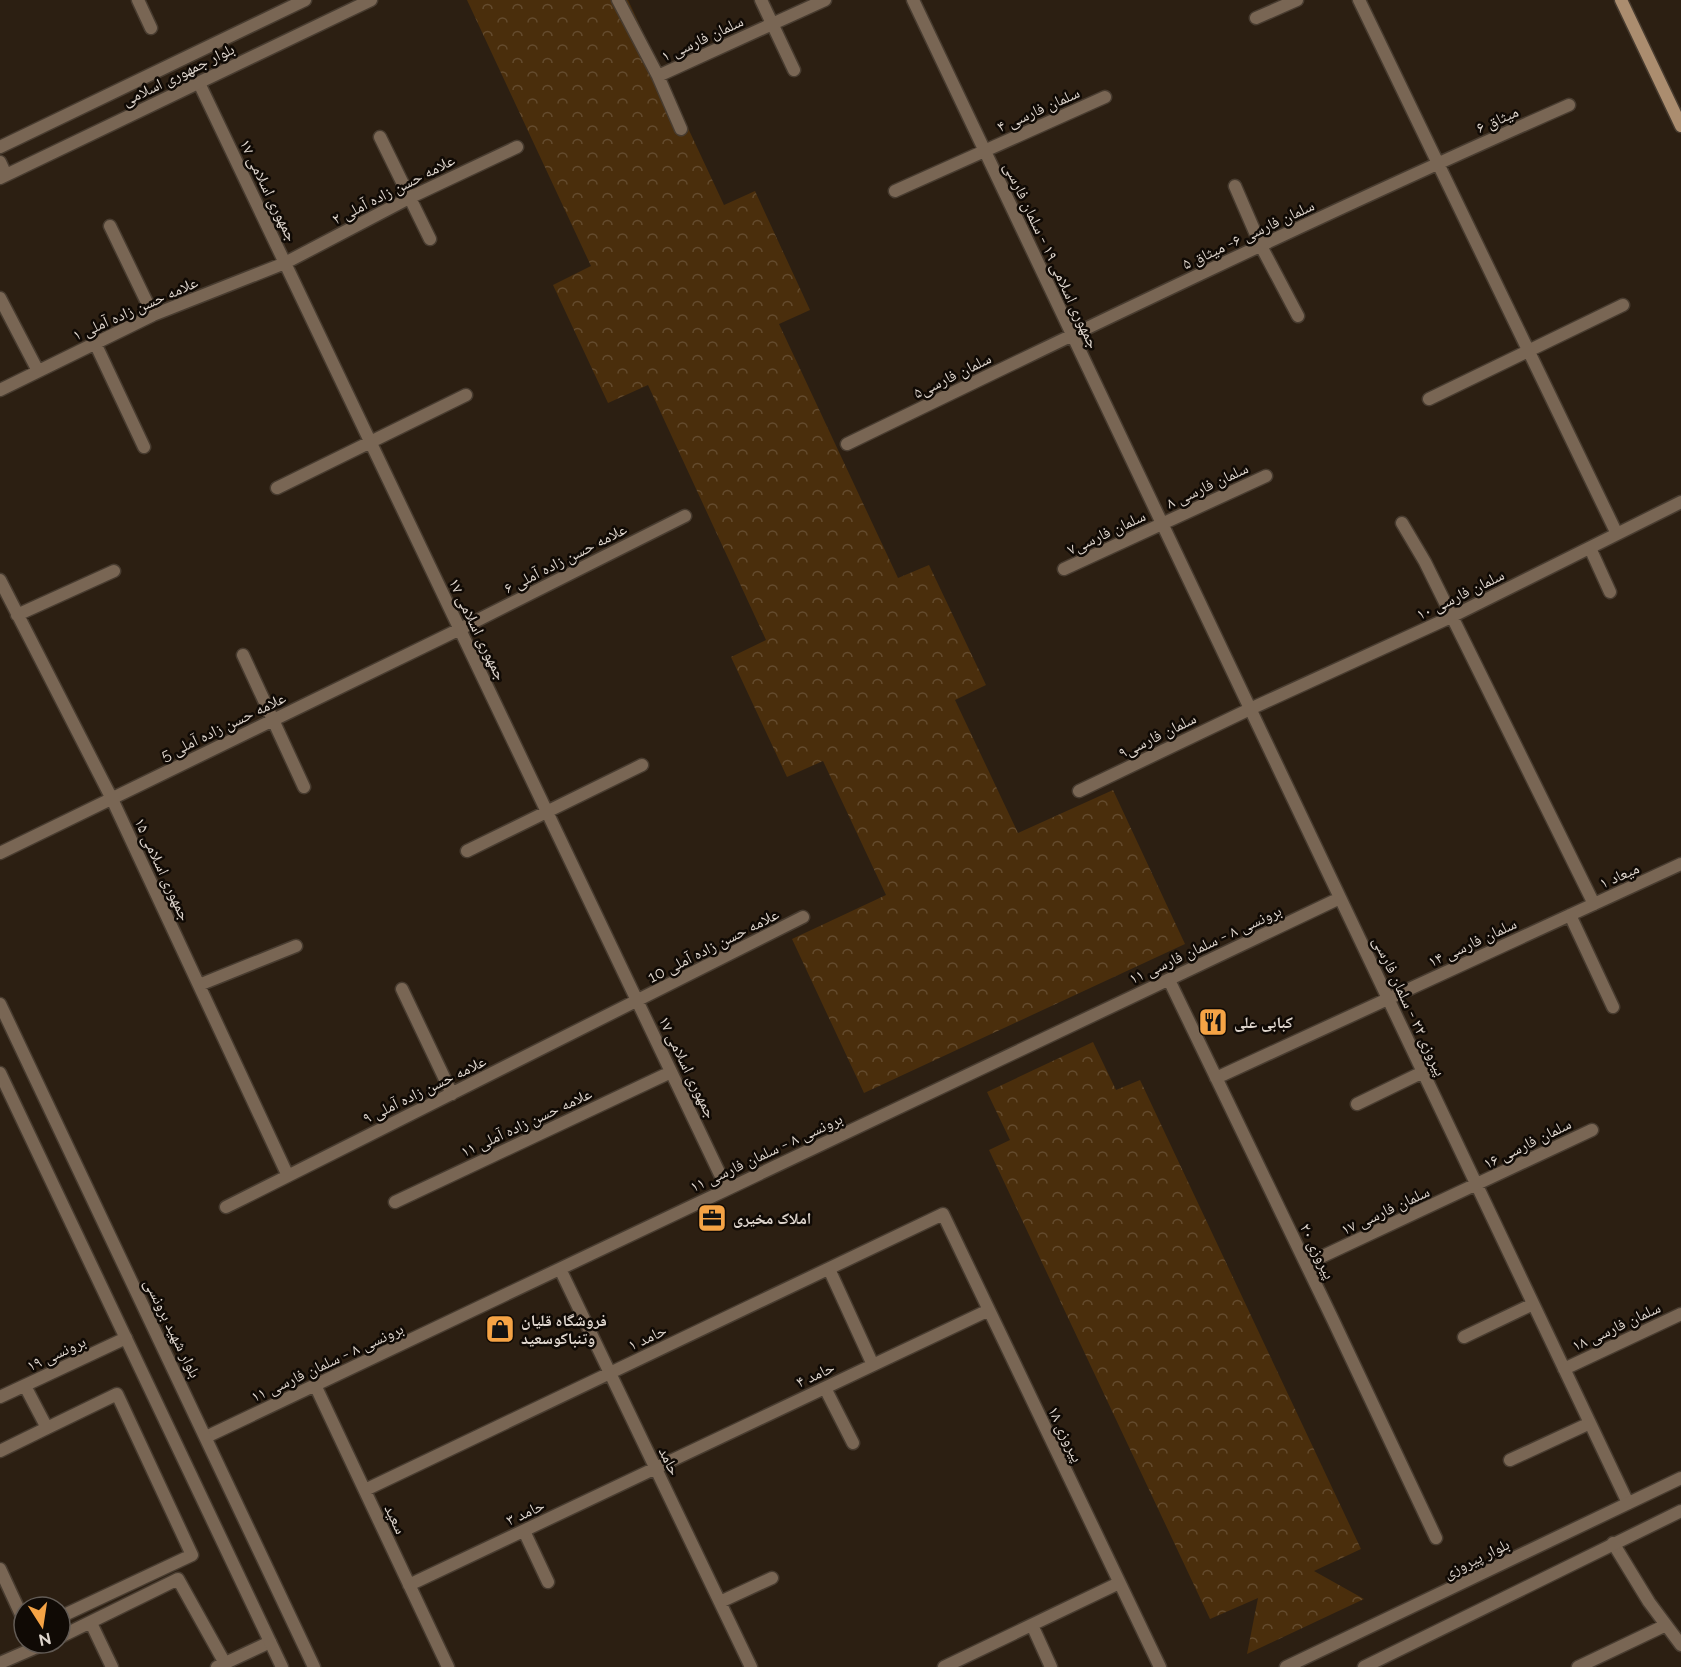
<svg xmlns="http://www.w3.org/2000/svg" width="1681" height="1667" font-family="Raleway,'Noto Naskh Arabic',sans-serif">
  <defs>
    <pattern id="park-crowns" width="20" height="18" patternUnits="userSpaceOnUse" patternTransform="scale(1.5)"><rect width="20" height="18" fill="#4a2e0c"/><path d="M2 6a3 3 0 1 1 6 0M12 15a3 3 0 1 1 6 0" fill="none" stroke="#644b2e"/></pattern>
  </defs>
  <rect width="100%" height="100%" fill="#2c1f12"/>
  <!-- park -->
  <path fill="url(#park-crowns)" d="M467 0H628L724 205 755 191 810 310 779 324 898 578 929 565 986 685 955 700 1018 833 1113 790 1185 944 864 1093 792 939 886 895 823 761 787 777 731 657 766 640 648 385 608 403 553 285 591 266Z
    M1093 1042 1116 1090 1140 1080 1361 1549 1314 1571 1364 1599 1247 1654 1258 1598 1210 1619 989 1150 1010 1140 987 1092Z"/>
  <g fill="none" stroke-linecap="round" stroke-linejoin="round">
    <!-- minor casing -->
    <g stroke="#483c30" stroke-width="15">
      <path id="minor" d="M138 0 151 28
        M618 0 658 76 681 129
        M761 0 794 70
        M913 0 1628 1503
        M1359 0 1617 534
        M1256 18 1297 0
        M658 76 825 0
        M199 83 727 1189
        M380 137 430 239
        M1235 186 1261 246 1298 316
        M895 191 1105 97
        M110 226 153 315
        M0 298 38 371
        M95 343 144 447
        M0 390 153 315 285 263 411 197 517 147
        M1429 399 1623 305
        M847 444C1086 328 1326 212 1569 105
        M277 488 466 395
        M1402 523 1425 562 1594 904
        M1590 548 1610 592
        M1064 569 1266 476
        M0 580 112 799 288 1176
        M17 615 114 571
        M243 655 304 787
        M1079 791 1250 709 1451 617 1681 502
        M467 851 642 765
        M0 853 460 629 685 516
        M1570 915 1613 1007
        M1169 980 1333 1320 1436 1538
        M199 985 296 946
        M402 989 452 1094
        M1216 1078 1681 864
        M1357 1104 1423 1072
        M395 1202 671 1072
        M226 1207 803 917
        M1306 1264 1592 1130
        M560 1269 751 1667
        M829 1269 873 1365
        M1464 1337 1533 1304
        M1564 1369 1681 1314
        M315 1385 448 1667
        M825 1388 853 1443
        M0 1397 126 1338
        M47 1428 117 1394 192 1555 60 1617
        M206 1437 1340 898
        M0 1451 47 1428 25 1386
        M1510 1460 1590 1423
        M365 1490 943 1214 1160 1667
        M524 1531 548 1582
        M1613 1543 1649 1602 1681 1645
        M0 1569 24 1621
        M409 1585 989 1310
        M720 1602 772 1578
        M91 1623 112 1667
        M1032 1625 1051 1667
        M60 1637 178 1579 227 1667
        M0 1663 46 1643
        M217 1667 270 1642
        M944 1667 1119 1583
        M1578 1667 1666 1625"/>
    </g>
    <!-- tertiary casing -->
    <g stroke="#483c30" stroke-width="15">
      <path id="tertiary" d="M0 147 305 0
        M0 162 6 175
        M0 178 371 0
        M0 1004 314 1667
        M0 1073 282 1667
        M1286 1667 1681 1478
        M1364 1667 1681 1511"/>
    </g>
    <!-- secondary casing -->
    <g stroke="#483c30" stroke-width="15">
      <path id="secondary" d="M1621 0 1681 126"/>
    </g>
    <!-- minor -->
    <use href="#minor" stroke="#796654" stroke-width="12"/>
    <!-- tertiary -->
    <use href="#tertiary" stroke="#796654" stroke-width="12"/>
    <!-- secondary -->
    <use href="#secondary" stroke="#ab8d6f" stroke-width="12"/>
  </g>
  <!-- icons -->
  <defs>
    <g id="restaurant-square" transform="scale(1.5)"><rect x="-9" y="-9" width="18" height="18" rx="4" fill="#f5a345" stroke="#100a05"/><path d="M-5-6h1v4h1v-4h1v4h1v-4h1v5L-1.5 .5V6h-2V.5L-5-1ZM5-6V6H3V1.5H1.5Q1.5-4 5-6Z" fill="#111"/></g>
    <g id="office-square" transform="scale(1.5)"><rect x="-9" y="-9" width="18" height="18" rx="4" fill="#f5a345" stroke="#100a05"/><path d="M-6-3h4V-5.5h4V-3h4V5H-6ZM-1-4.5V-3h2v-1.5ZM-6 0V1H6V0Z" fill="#111"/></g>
    <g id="shop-square" transform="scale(1.5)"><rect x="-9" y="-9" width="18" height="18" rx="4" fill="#f5a345" stroke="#100a05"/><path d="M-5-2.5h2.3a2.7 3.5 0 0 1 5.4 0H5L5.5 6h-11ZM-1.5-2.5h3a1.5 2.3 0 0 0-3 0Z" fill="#111"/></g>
  </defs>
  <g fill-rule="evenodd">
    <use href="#restaurant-square" x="1213" y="1022"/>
    <use href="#office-square" x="712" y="1218"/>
    <use href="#shop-square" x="500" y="1329"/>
  </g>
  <g text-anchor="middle" stroke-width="5" stroke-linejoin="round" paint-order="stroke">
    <!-- street labels -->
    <g font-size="16" fill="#ded5cd" stroke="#100a05">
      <text transform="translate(702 38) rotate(-25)" y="6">سلمان فارسی ۱</text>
      <text transform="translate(178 74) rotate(-26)" y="6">بلوار جمهوری اسلامی</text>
      <text transform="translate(1038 109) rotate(-24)" y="6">سلمان فارسی ۴</text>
      <text transform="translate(1497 119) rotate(-24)" y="6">میثاق ۶</text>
      <text transform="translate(393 189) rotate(-27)" y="6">علامه حسن زاده آملی ۲</text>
      <text transform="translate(269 190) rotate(64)" y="6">جمهوری اسلامی ۱۷</text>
      <text transform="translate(1248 234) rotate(-25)" y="6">سلمان فارسی ۶- میثاق ۵</text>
      <text transform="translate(1052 255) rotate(65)" y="6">جمهوری اسلامی ۱۹ - سلمان فارسی</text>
      <text transform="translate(135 308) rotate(-24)" y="6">علامه حسن زاده آملی ۱</text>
      <text transform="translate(952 375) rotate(-26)" y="6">سلمان فارسی۵</text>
      <text transform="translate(1207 485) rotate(-25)" y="6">سلمان فارسی ۸</text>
      <text transform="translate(1106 532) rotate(-25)" y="6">سلمان فارسی۷</text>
      <text transform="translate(565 558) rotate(-27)" y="6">علامه حسن زاده آملی ۶</text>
      <text transform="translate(1460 594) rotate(-26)" y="6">سلمان فارسی ۱۰</text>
      <text transform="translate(478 629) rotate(64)" y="6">جمهوری اسلامی ۱۷</text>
      <text transform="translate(223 726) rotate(-26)" y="6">علامه حسن زاده آملی 5</text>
      <text transform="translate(1157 735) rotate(-26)" y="6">سلمان فارسی۹</text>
      <text transform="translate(163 869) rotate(65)" y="6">جمهوری اسلامی ۱۵</text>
      <text transform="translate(1619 875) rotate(-24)" y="6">میعاد ۱</text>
      <text transform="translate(1472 942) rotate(-25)" y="6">سلمان فارسی ۱۴</text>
      <text transform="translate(1205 944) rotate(-25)" y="6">برونسی ۸ - سلمان فارسی ۱۱</text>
      <text transform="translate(713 945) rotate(-27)" y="6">علامه حسن زاده آملی 10</text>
      <text transform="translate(1410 1006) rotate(65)" y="6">پیروزی ۲۲ - سلمان فارسی</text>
      <text transform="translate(688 1067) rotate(64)" y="6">جمهوری اسلامی ۱۷</text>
      <text transform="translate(424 1089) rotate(-26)" y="6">علامه حسن زاده آملی ۹</text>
      <text transform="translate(526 1122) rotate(-25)" y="6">علامه حسن زاده آملی ۱۱</text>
      <text transform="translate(1527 1143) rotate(-26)" y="6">سلمان فارسی ۱۶</text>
      <text transform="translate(766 1152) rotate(-25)" y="6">برونسی ۸ - سلمان فارسی ۱۱</text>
      <text transform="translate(1385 1210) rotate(-25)" y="6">سلمان فارسی ۱۷</text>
      <text transform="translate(1318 1251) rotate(64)" y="6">پیروزی ۲۰</text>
      <text transform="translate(1616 1326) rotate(-25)" y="6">سلمان فارسی ۱۸</text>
      <text transform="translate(173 1328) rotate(64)" y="6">بلوار شهید برونسی</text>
      <text transform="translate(647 1337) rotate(-25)" y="6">حامد ۱</text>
      <text transform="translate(56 1353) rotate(-25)" y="6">برونسی ۱۹</text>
      <text transform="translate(327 1362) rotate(-25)" y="6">برونسی ۸ - سلمان فارسی ۱۱</text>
      <text transform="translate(815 1374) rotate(-25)" y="6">حامد ۴</text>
      <text transform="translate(1066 1434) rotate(64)" y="6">پیروزی ۱۸</text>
      <text transform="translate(670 1461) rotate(64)" y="6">حامد</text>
      <text transform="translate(525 1512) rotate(-25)" y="6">حامد ۳</text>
      <text transform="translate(396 1519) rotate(65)" y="6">سعید</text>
      <text transform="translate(1476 1558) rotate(-26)" y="6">بلوار پیروزی</text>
    </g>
    <!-- poi labels -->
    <g font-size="16" font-weight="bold" fill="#ded5cd" stroke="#100a05" text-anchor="start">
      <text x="1234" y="1028">کبابی علی</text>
      <text x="733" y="1224">املاک مخیری</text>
      <text x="521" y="1326">فروشگاه قلیان<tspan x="521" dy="18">وتنباکوسعید</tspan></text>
    </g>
  </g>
  <!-- north arrow -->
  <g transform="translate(42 1625) rotate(168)"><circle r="28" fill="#100a05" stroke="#625b55" stroke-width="1.5"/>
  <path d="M0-4.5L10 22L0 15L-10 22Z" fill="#f5a345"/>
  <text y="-9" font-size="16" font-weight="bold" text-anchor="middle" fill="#ded5cd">N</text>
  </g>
</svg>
